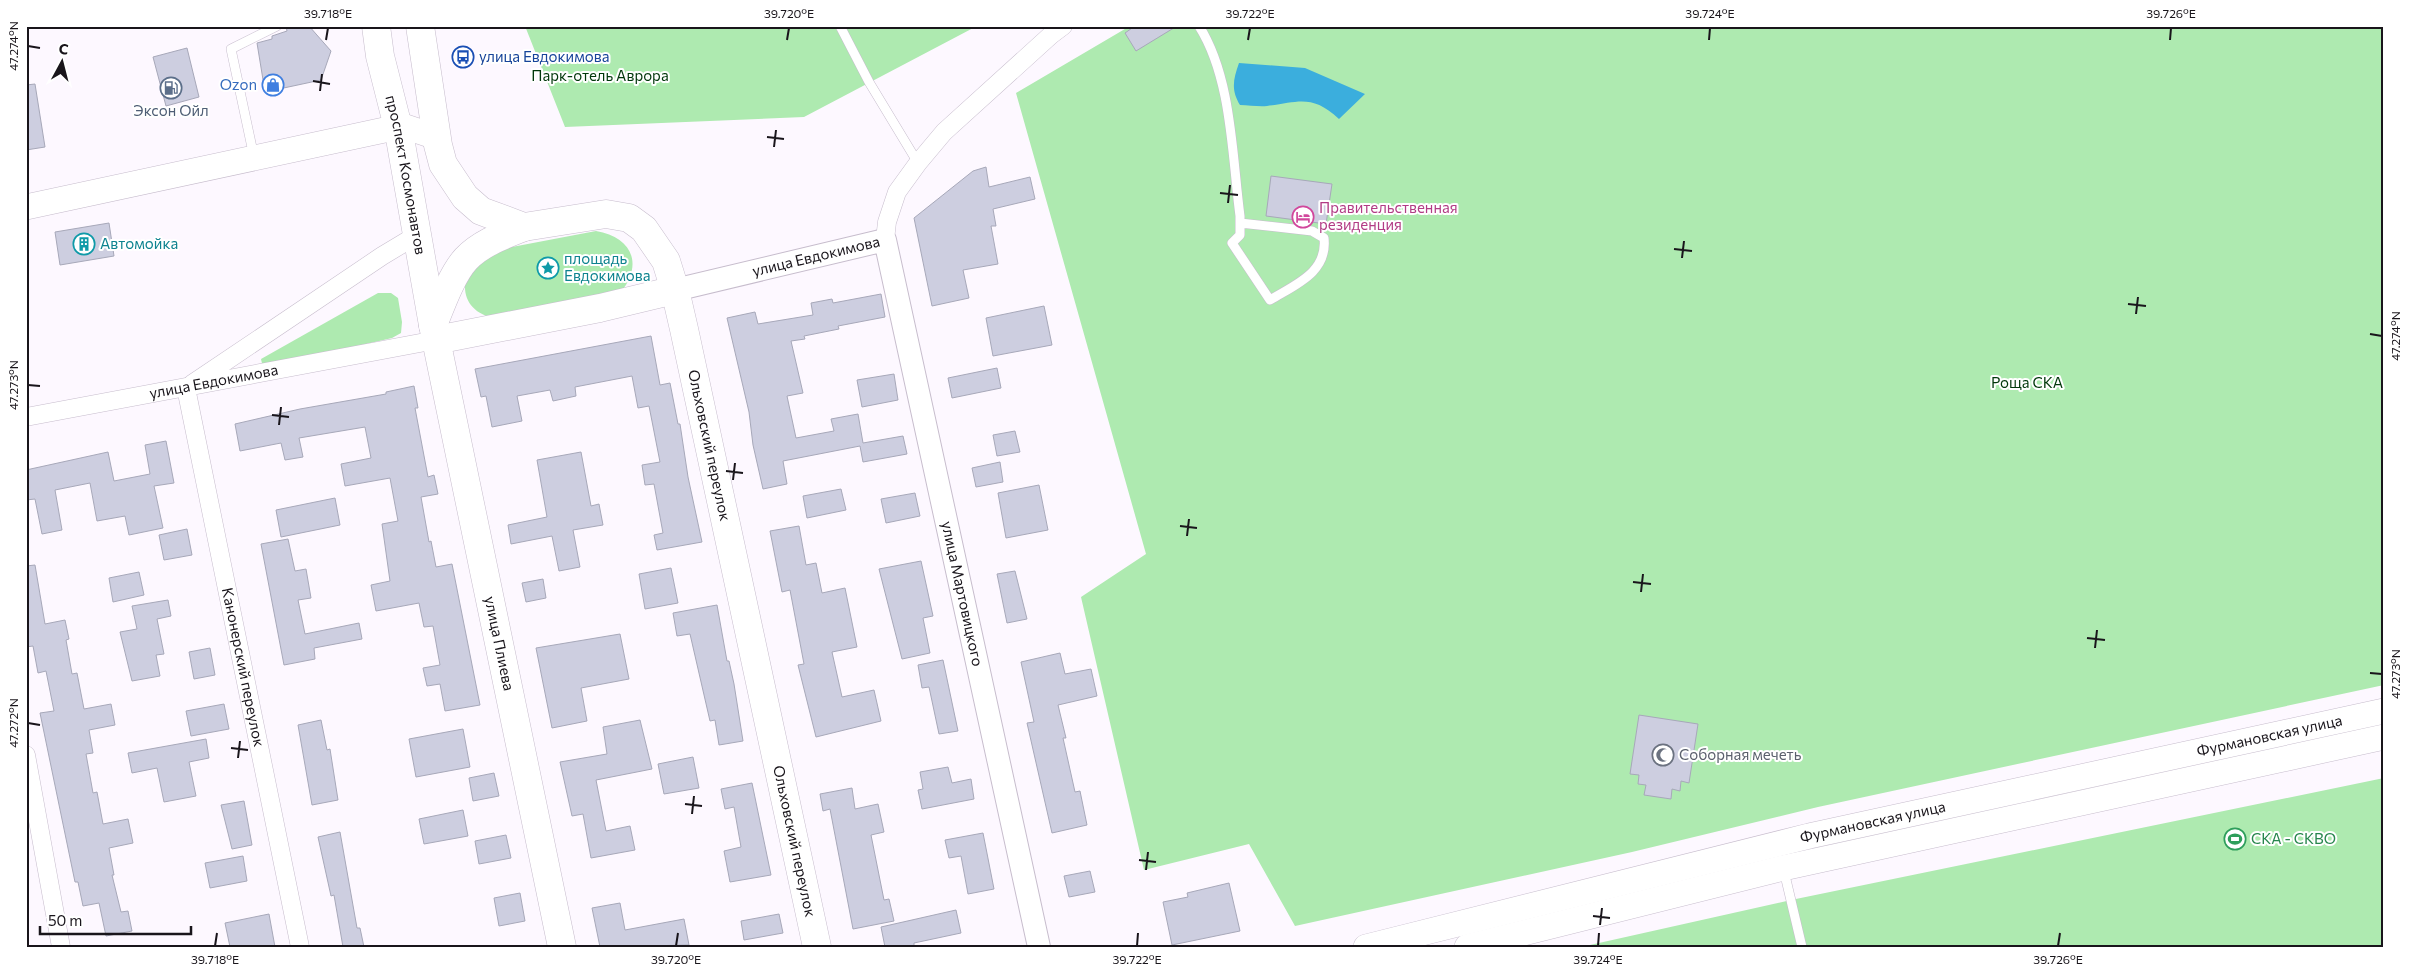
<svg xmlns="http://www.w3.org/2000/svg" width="2410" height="973" font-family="Commissioner,sans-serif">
  <rect width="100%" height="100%" fill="#fdf8ff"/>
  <!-- green -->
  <path fill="#aeeab0" d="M525 26H977L804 117 565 127Z
    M1130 26H2384V685L1818 807 1632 852 1295 926 1249 844 1144 870 1081 597 1146 554 1016 93Z
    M596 231C631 237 644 263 621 292L496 319C471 313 460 298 467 272L496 250Z
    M378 293H391L398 298 402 322 401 333 392 338 263 368 261 359Z
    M2384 778V947H1581L1791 900Z"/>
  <!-- water -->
  <path fill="#3baedd" d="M1239 63 1305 68 1365 94 1339 119C1312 94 1299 102 1267 106 1259 107 1249 105 1240 105 1231 90 1233 80 1239 63Z"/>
  <!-- building -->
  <path fill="#cdcee0" stroke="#a7a8b9" d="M286 26H309L331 51 321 80 265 92 257 43 272 39V36L287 31Z
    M1135 26H1177L1136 51 1125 33Z
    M187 48 199 97 166 106 153 57Z
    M35 84 45 147 26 150V85Z
    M986 167 989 187 1030 177 1035 199 993 209 996 226H991L998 264 963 270 969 298 932 306 914 218 973 171Z
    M1271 176 1332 184 1326 224 1266 216Z
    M109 223 114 256 60 265 55 232Z
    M881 294 885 317 838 326 839 329 804 336 805 339 791 341 803 393 787 396 796 438 834 431 831 419 858 414 863 443 903 436 907 454 863 462 860 446 783 461 787 484 763 489 753 445 749 412 727 318 755 312 758 324 813 315 811 303 832 299 833 303Z
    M1044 306 1052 345 993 356 986 318Z
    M651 336 660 385 670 383 678 424H680L688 477 702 542 657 550 654 535 663 533 654 484 645 485 642 465 660 462 649 406 638 408 632 376 575 387 576 396 553 401 550 390 517 396 522 421 492 427 486 396 481 397 475 369Z
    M997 368 1001 388 952 398 948 378Z
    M894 374 898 400 862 407 857 380Z
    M414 386 418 408H415L428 477 434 475 438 494 421 497 429 542 431 541 436 567 452 564 480 705 445 711 440 684 427 686 423 668 440 665 433 626 424 627 419 603 376 611 371 585 390 581 382 524 398 521 390 478 345 486 341 464 371 458 365 427 299 438 303 457 285 460 281 443 240 451 235 424 300 409 386 394V392Z
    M1015 431 1020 452 997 456 993 435Z
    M166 441 174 483 154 486 163 528 129 535 125 516 97 521 90 483 55 490 62 530 42 534 35 499 26 500V470L108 452 114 481 150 474 145 445Z
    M581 452 591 506 599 504 603 525 573 530 580 567 559 571 552 536 511 544 508 525 547 517 537 460Z
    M1000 462 1003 482 976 487 972 468Z
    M1039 485 1048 530 1006 538 998 493Z
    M841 489 846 510 807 518 803 496Z
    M915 493 920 516 886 523 881 499Z
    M335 498 340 525 281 537 276 510Z
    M799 526 806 565 816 563 822 593 845 588 857 647 832 652 842 697 874 690 881 721 816 737 798 665 804 664 790 590 782 592 770 531Z
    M187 529 192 555 164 560 159 535Z
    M288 539 295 571 306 569 311 598 298 600 305 634 359 623 362 639 314 648 315 659 284 665 261 544Z
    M921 561 933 616 923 618 930 653 902 659 879 569Z
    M35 565 45 624 65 620 69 639 66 640 72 674 77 673 84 709 111 704 115 725 89 730 93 753 86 754 93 793 97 792 103 824 128 819 133 843 109 848 114 875H112L121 912 128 911 132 931 106 936 99 903 83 906 78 882H75L40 713 54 711 46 671 38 673 33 646 26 647V566Z
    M671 568 678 603 645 609 639 574Z
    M1015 571 1027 619 1007 623 997 574Z
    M139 572 144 595 113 602 109 578Z
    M543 579 546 598 526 602 522 583Z
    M168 600 171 616 157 619 164 654 156 655 160 676 132 681 120 632 137 629 132 606Z
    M717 605 727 661H729L734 684 743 741 719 745 715 720 710 721 690 634 677 636 673 613Z
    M620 634 629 679 581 688 587 721 552 728 536 648Z
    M210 648 215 675 194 679 189 652Z
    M1060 653 1065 674 1091 669 1097 696 1058 705 1066 738H1063L1075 792 1080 791 1087 825 1052 833 1027 723 1034 722 1021 662Z
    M943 660 958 731 939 734 929 687 922 688 918 665Z
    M224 704 229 729 191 736 186 711Z
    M1639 715 1698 724 1689 783 1681 781 1680 791 1672 789 1671 799 1644 795 1646 785 1638 784 1639 775 1630 774Z
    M321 720 327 750 330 749 338 800 312 805 298 725Z
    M640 720 652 769 596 780 606 831 630 826 635 850 591 858 583 814 572 816 560 762 607 754 603 727Z
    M463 729 470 767 416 777 409 739Z
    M206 739 209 758 189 762 196 796 164 802 157 768 132 773 128 753Z
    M693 757 699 788 664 794 658 764Z
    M948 767 952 783 971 779 974 799 922 809 918 790 923 789 920 772Z
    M494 773 499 796 473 801 469 778Z
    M752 783 771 875 730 882 724 851 741 847 734 807 725 809 721 789Z
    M852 788 855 809 878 804 884 832 871 835 884 900 889 899 894 921 853 929 830 809 823 811 820 794Z
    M244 801 252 845 232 849 221 805Z
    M463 810 468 836 424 844 419 819Z
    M340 832 357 928H360L364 947H343L334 895 331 896 318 837Z
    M983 833 994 889 968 894 961 856 949 858 945 840Z
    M506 835 511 858 479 864 475 841Z
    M243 856 247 881 210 888 205 863Z
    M1090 871 1095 892 1069 897 1064 876Z
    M1229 883 1240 931 1172 945 1163 902 1188 897 1187 893Z
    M520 893 525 921 499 926 494 898Z
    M620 903 625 930 684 919 689 945 600 947 592 908Z
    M956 910 961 933 914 943V947H885L881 927Z
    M269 914 275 947H230L225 923Z
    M779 914 783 933 744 940 741 921Z"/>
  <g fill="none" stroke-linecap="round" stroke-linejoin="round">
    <!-- service casing -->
    <g stroke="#c7bdcd" stroke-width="10">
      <path id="service" d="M840 26 869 82 918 163
        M1199 26C1232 78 1232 156 1240 216V235L1232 243 1270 300C1294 285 1328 273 1324 238L1312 231 1240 223
        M254 157 231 49 277 26
        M1784 871 1802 947"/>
    </g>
    <!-- minor casing -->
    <g stroke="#c7bdcd" stroke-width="19">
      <g id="minor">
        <path d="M885 240 887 222 897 192 918 163 944 132 1051 35 1063 26"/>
        <path d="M192 384 382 256 417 235"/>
        <path id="s1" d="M186 388 300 947"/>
        <path id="s2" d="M26 417 436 340"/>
        <path d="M26 755 61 947"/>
      </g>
    </g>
    <!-- tertiary casing -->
    <g stroke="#c7bdcd" stroke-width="24">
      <g id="tertiary">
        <path id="s3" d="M675 290 885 240 1039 947"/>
      </g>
    </g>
    <!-- secondary casing -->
    <g stroke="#c7bdcd" stroke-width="26">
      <g id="secondary">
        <path d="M26 207 403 126 433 136 438 145"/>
        <path id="s4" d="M1366 947 1809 836 2384 711"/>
        <path d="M1467 947 1783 868 2384 737"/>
      </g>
    </g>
    <!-- primary casing -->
    <g stroke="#c7bdcd" stroke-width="29">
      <g id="primary">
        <path id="s5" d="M376 26 380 56 398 127 433 325 562 947"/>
        <path id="s6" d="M420 26 438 145 443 164 465 197 481 211 524 227 606 214 629 218 644 229 666 261 675 290 684 329 817 947"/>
        <path d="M433 325C441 305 452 274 466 259 481 243 504 235 524 227"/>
        <path d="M436 340 600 308 675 290"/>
      </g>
    </g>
    <!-- service -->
    <use href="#service" stroke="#fff" stroke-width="9"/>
    <!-- minor -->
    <use href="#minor" stroke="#fff" stroke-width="18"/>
    <!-- tertiary -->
    <use href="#tertiary" stroke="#fff" stroke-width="22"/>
    <!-- secondary -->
    <use href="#secondary" stroke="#fff" stroke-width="25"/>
    <!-- primary -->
    <use href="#primary" stroke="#fff" stroke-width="28"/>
  </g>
  <!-- ticks -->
  <path fill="none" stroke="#19151b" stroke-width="2" d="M326 40 328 28M787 40 789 28M1248 40 1250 28M1709 40 1710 28M2170 40 2171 28M28 46 40 48M313 81 330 84M320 91 322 74M767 137 784 139M774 147 776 130M1220 193 1238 195M1228 203 1230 185M1674 249 1692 251M1682 258 1684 241M2128 304 2146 306M2136 314 2138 297M2370 334 2382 336M28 385 40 386M272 415 289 417M279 425 281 407M726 471 743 473M733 480 735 463M1180 526 1197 528M1187 536 1189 519M1633 582 1651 584M1641 592 1643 574M2087 638 2105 640M2095 648 2097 630M2370 673 2382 674M28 723 40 725M231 748 248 750M238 758 240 741M685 804 702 806M692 814 694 796M1139 860 1156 862M1146 870 1148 852M1593 916 1610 918M1600 925 1602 908M215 946 217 933M676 946 678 933M1137 946 1138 933M1598 946 1599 933M2058 946 2060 933"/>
  <!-- icons -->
  <defs>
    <g id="bus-ring" transform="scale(1.125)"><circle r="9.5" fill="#fff" stroke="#1a4fb4" stroke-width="1.5"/><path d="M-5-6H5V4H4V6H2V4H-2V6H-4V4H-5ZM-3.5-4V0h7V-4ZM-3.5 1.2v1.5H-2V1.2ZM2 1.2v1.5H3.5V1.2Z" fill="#1a4fb4"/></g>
    <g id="shop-ring" transform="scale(1.125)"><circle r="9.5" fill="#fff" stroke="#3f7fe0" stroke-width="1.5"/><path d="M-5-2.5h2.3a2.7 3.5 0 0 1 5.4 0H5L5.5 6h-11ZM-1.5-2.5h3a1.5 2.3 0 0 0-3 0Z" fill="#3f7fe0"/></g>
    <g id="fuel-ring" transform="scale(1.125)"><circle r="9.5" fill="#fff" stroke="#5c6f8a" stroke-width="1.5"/><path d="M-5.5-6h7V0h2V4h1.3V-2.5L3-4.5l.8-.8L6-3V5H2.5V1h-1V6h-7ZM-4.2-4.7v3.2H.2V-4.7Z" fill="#5c6f8a"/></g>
    <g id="hotel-ring" transform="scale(1.125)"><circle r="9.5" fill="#fff" stroke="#d1479c" stroke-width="1.5"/><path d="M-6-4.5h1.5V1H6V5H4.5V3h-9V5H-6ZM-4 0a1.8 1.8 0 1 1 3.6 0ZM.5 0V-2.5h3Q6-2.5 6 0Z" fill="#d1479c"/></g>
    <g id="building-ring" transform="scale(1.125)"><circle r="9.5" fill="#fff" stroke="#0f9aa8" stroke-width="1.5"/><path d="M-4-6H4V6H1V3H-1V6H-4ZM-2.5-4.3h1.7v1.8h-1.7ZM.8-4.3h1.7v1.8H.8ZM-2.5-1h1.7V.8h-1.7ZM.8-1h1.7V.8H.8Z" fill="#0f9aa8"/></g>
    <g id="sight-ring" transform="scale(1.125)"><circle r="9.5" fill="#fff" stroke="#0f9aa8" stroke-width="1.5"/><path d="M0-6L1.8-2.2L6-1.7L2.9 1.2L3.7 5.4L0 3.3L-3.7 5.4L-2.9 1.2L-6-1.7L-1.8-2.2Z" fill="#0f9aa8"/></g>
    <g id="mosque-ring" transform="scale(1.125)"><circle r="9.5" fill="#fff" stroke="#6b7280" stroke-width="1.5"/><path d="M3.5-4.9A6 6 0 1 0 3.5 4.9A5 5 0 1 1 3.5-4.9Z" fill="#6b7280"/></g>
    <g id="stadium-ring" transform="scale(1.125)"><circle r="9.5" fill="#fff" stroke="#2e9e5b" stroke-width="1.5"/><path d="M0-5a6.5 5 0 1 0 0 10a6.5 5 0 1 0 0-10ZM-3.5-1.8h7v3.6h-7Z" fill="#2e9e5b"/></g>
  </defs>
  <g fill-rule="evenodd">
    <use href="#bus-ring" x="463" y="57"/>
    <use href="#shop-ring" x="273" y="85"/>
    <use href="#fuel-ring" x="171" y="88"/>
    <use href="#hotel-ring" x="1303" y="217"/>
    <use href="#building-ring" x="84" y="244"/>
    <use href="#sight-ring" x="548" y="268"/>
    <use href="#mosque-ring" x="1663" y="755"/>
    <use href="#stadium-ring" x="2235" y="839"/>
  </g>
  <g text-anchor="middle" stroke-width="4" stroke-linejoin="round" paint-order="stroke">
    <!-- transit labels -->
    <g font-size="15" fill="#164399" stroke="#fff" text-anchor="start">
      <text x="479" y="62">улица Евдокимова</text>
    </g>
    <!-- park labels -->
    <g font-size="15" fill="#00370a" stroke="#fff">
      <text x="600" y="81">Парк-отель Аврора</text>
      <text x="2027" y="388">Роща СКА</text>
    </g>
    <!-- shop labels -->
    <g font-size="15" fill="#366cbe" stroke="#fff" text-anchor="end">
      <text x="257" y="90">Ozon</text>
    </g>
    <!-- service labels -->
    <g font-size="15" fill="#4e5e75" stroke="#fff">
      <text x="171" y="116">Эксон Ойл</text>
    </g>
    <!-- street labels -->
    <g font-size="15" fill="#19151b" stroke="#fff">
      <text dy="5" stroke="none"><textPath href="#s5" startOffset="152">проспект Космонавтов</textPath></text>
      <text dy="5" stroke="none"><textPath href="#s3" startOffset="145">улица Евдокимова</textPath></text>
      <text dy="5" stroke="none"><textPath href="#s2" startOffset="191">улица Евдокимова</textPath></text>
      <text dy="5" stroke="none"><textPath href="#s6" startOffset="600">Ольховский переулок</textPath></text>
      <text dy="5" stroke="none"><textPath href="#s3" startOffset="578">улица Мартовицкого</textPath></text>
      <text dy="5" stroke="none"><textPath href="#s5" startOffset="630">улица Плиева</textPath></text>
      <text dy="5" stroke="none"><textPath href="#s1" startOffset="285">Канонерский переулок</textPath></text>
      <text dy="5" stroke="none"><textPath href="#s4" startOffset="928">Фурмановская улица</textPath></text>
      <text dy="5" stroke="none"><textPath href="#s4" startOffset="522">Фурмановская улица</textPath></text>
      <text dy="5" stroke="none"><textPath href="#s6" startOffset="1005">Ольховский переулок</textPath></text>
    </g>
    <!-- hotel labels -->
    <g font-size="15" fill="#b23c85" stroke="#fff" text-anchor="start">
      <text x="1319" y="213">Правительственная<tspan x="1319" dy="17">резиденция</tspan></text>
    </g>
    <!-- culture labels -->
    <g font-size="15" fill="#0d838f" stroke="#fff" text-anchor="start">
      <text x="100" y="249">Автомойка</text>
      <text x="564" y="264">площадь<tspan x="564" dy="17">Евдокимова</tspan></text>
    </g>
    <!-- worship labels -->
    <g font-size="15" fill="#5b616d" stroke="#fff" text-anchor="start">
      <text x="1679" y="760">Соборная мечеть</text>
    </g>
    <!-- leisure labels -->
    <g font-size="15" fill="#27864d" stroke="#fff" text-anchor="start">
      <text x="2251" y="844">СКА - СКВО</text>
    </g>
  </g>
  <!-- border -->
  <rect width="2410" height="973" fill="none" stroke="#ffffff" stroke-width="55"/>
  <!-- north arrow -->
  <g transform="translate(62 62) rotate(7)" stroke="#ffffff" stroke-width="4" paint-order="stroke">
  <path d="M0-4L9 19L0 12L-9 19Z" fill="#19151b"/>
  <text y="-8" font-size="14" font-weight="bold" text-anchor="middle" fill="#19151b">С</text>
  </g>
  <!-- scale -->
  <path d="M40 926v8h151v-8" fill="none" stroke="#19151b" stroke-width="2.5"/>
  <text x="48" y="926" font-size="15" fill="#19151b" stroke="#ffffff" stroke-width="4" paint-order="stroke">50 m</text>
  <rect x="28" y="28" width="2354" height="918" fill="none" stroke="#19151b" stroke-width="2"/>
  <g font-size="12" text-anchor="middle" fill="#19151b">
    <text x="328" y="18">39.718°E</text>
    <text x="789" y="18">39.720°E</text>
    <text x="1250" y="18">39.722°E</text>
    <text x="1710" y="18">39.724°E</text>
    <text x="2171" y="18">39.726°E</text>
    <text transform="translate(14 46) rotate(-90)" y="4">47.274°N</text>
    <text transform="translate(2396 336) rotate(-90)" y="4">47.274°N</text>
    <text transform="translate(14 385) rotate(-90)" y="4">47.273°N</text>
    <text transform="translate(2396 674) rotate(-90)" y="4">47.273°N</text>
    <text transform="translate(14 723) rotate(-90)" y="4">47.272°N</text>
    <text x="215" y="964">39.718°E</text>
    <text x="676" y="964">39.720°E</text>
    <text x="1137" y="964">39.722°E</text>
    <text x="1598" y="964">39.724°E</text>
    <text x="2058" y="964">39.726°E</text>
  </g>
</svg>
